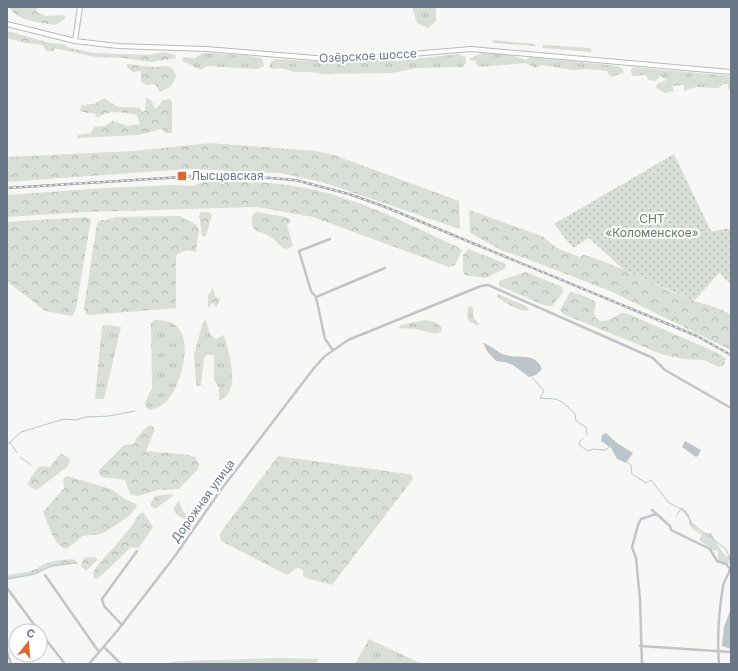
<svg xmlns="http://www.w3.org/2000/svg" width="738" height="671" font-family="Inter,sans-serif">
  <defs>
    <pattern id="grass-tufts" width="24" height="20" patternUnits="userSpaceOnUse"><rect width="24" height="20" fill="#d9ded6"/><path d="M3 7l-1-3M5 7V3M7 7l1-3M15 17l-1-3M17 17v-4M19 17l1-3" fill="none" stroke="#b4b9b3"/></pattern>
    <pattern id="forest-crowns" width="20" height="18" patternUnits="userSpaceOnUse"><rect width="20" height="18" fill="#d9ded6"/><path d="M2 6a3 3 0 1 1 6 0M12 15a3 3 0 1 1 6 0" fill="none" stroke="#b4b9b3"/></pattern>
    <pattern id="garden-dots" width="8" height="8" patternUnits="userSpaceOnUse"><rect width="8" height="8" fill="#d9ded6"/><path d="M2 2h.1M6 6h.1" fill="none" stroke="#b4b9b3" stroke-width="1.8" stroke-linecap="round"/></pattern>
  </defs>
  <rect width="100%" height="100%" fill="#f7f8f5"/>
  <!-- grass -->
  <path fill="url(#grass-tufts)" d="M412 7H436V21L428 28 417 23Z
    M493 40 534 44 536 46 495 43 492 42Z
    M542 45 590 48 592 50 591 52 543 48Z
    M203 53 244 55 262 58 264 66 257 69 207 66 201 70 182 61 183 57 195 58Z
    M482 53 506 54 526 60 530 57 618 66 623 69 624 73 610 77 607 71 586 69 574 70 541 65 535 68 526 63 479 67 475 63 477 61 470 60 469 59Z
    M458 54 466 57V63L462 67 418 68 392 73 322 74C312 71 304 73 295 72 285 70 284 67 272 69L269 66 271 62 276 59 347 63 386 59 398 61Z
    M633 67 731 76V89H728V84H723L718 88 696 87 684 91V85L672 86 674 91 665 93 656 88 657 84 667 80 660 76 656 81 648 80 646 75 632 76 631 70Z
    M498 294 526 306 529 309 528 311C518 311 505 303 497 297Z
    M470 306 473 307V317L479 324 478 326 469 321 467 317 468 308Z
    M154 320C160 320 166 320 172 323 196 336 181 385 167 401 163 405 155 409 150 410L147 408 145 403 152 388 151 323Z
    M206 320C209 328 207 335 216 339L223 335 225 338C229 355 242 392 219 401V388L214 380V355L207 354 204 358 201 385 197 386 196 383 194 355 203 321Z
    M425 320C433 321 437 322 442 328L441 332 435 334 416 329 398 328 401 325Z
    M105 325 121 327 105 395 103 399H96L95 397 102 327Z
    M682 507C691 513 693 531 704 533 706 533 709 533 711 533L723 553 731 559V562L729 564 718 560V551L713 550 699 540 702 535 692 529 689 524 690 519 681 510 675 520 678 511Z
    M369 639 422 664H355Z
    M278 658 319 659 316 664H162L179 661Z"/>
  <!-- forest -->
  <path fill="url(#forest-crowns)" d="M9 7H36L37 12 46 16 64 15 66 18 55 25C40 23 17 21 9 7Z
    M7 31 50 43 63 44 70 48 95 53 149 55 163 52 175 55 176 58 152 62 123 58 95 57 54 48V51H46L43 45 26 43 7 38Z
    M127 64 153 67 167 66 172 68 176 75C173 87 170 87 160 92L155 84 147 85 141 82V71L133 72 127 67Z
    M146 97 152 101 153 106 156 109 163 100 170 99 172 103V133H165L162 129 138 135 77 138 78 135 91 133 94 127 104 126 113 121 128 126 140 124 137 115C126 113 106 109 98 118L94 113H88L80 111 81 105 94 104 102 99H106C122 112 123 105 140 108L142 112 145 111Z
    M210 143 316 151 334 155 459 201 460 229 322 182 280 173 187 169 7 182V157L134 151Z
    M204 182C236 182 268 181 299 187 355 196 405 223 456 246L462 250 455 265 449 267 313 217 257 207 86 212 7 217V195L105 188 175 185 191 186Z
    M469 210 542 236 557 248 579 257 584 255C622 266 657 287 694 301 707 305 719 307 731 315V350L610 291 527 259 503 251 470 233Z
    M201 212H209L212 215 206 235 204 237 202 236 199 215Z
    M256 212 286 217 290 219 291 222 287 225 293 246 287 249C280 248 278 242 272 238 262 230 247 234 253 214Z
    M179 216 197 225 199 229 196 252 188 250 177 254 176 257V308L90 315 86 314 84 308 97 223 101 220H107L116 217Z
    M86 217 91 219 76 309 72 316 45 311 7 281V222Z
    M468 249 504 263 506 265V268L485 278 465 275 463 271V255Z
    M526 272 562 287 563 292 552 306H546L499 286V281Z
    M213 288 215 296 220 299 216 308 213 302 208 308V295Z
    M570 292C575 292 592 299 596 302L594 313C599 329 613 317 622 313L628 314 720 354 726 359 724 365 719 367 704 360 683 359 661 354 563 314 560 310Z
    M148 426H152L155 429 146 451 188 455 195 457 199 465 198 469 179 489 158 490 138 496 130 494 125 480 102 477 99 474V470L124 445 134 444 137 437Z
    M62 454 70 459 68 466 37 490 30 487 28 484C30 479 35 469 40 467 43 466 47 467 50 467L59 455Z
    M278 456 407 474H411L413 479 332 585 306 578 303 576V570L299 568 294 569 290 574H285L221 541 220 535 223 529Z
    M67 476 111 489 125 499 136 504 137 506 128 517 108 530 101 534 82 536 67 549C54 547 48 523 43 512L64 488 63 479Z
    M170 494 174 495 173 496 155 509 150 505 155 496Z
    M179 501 182 510 189 518V520C181 518 173 515 174 507Z
    M143 512 153 527 139 548 131 547 102 575 97 579 94 578 93 572C105 555 121 541 133 524 136 519 137 515 143 512Z
    M89 557 97 558V560L87 570H85L81 566 84 558Z
    M72 559 75 560 77 563 48 568 35 575 7 580V575L32 571 44 564 54 561Z"/>
  <!-- garden -->
  <path fill="url(#garden-dots)" d="M674 154 711 231C717 232 723 228 729 229L731 233V284L724 278 720 272 694 301 624 270 589 238 573 248 554 224Z"/>
  <!-- water -->
  <path fill="#bcc5ca" d="M483 343C492 345 497 353 505 355 518 359 536 352 542 369L536 375 529 377 513 365 505 362 496 361 487 351Z
    M606 433 617 443 633 453 626 463 617 459 611 448 601 441 602 435Z
    M685 441 701 450 698 456 696 457 682 447Z
    M731 608V649L722 646 724 627Z"/>
  <g fill="none" stroke-linecap="round" stroke-linejoin="round">
    <!-- stream -->
    <path stroke="#bcc5ca" stroke-width="1" d="M532 377 544 391 540 398C545 399 549 398 554 399 561 399 570 409 575 414L576 421 586 427 587 435
      M583 439 580 441 579 445 588 451 593 449 605 450 609 447
      M10 442 17 453
      M7 445 21 432 64 419 76 420 86 417 109 416 135 411
      M20 457 31 465
      M627 462 631 465 632 474 646 483 651 480 669 503 685 511 691 523 726 549 731 562
      M7 579 34 574 53 565 77 563
      M731 655V659"/>
    <!-- primary casing -->
    <g stroke="#b6babe" stroke-width="6">
      <path id="primary" d="M7 24 75 41 118 46 206 49 341 60 471 49 731 72
        M75 41 80 7"/>
    </g>
    <!-- minor -->
    <path stroke="#c1c4c8" stroke-width="2.5" d="M316 297 311 291 299 251 330 239
      M332 349 325 339 316 297 385 268
      M652 510 670 526 671 530 710 549 717 561 726 564 730 569C729 575 724 580 723 586 719 610 717 639 719 664
      M45 575 99 652
      M7 588 39 631
      M122 625 104 606 102 599 137 551
      M40 632 65 664
      M640 646 731 652
      M104 647 121 664
      M7 651 11 664
      M89 664 117 631 175 556 220 491 314 368 325 356 348 340 481 286 488 285 653 358 665 370 731 408
      M642 664 640 600 636 558 632 547 638 525 641 519 656 514"/>
    <!-- primary -->
    <use href="#primary" stroke="#fff" stroke-width="4"/>
    <!-- rail casing -->
    <g stroke="#a4a9af" stroke-width="2.5">
      <path id="rail" d="M7 188 199 176H246L295 180 349 194 383 206 697 336 731 355"/>
    </g>
    <!-- rail -->
    <use href="#rail" stroke="#fff" stroke-width="1" stroke-dasharray="3" stroke-linecap="butt"/>
  </g>
  <!-- markers -->
  <rect fill="#da6833" stroke="#fff" stroke-width="1.5" x="177" y="171" width="10" height="10" rx="2"/>
  <g text-anchor="middle" stroke-width="4" stroke-linejoin="round" paint-order="stroke">
    <!-- street labels -->
    <g font-size="12" fill="#687685" stroke="#fff">
      <text transform="translate(368 56) rotate(-3)" y="4">Озёрское шоссе</text>
      <text transform="translate(203 501) rotate(-54)" y="4">Дорожная улица</text>
    </g>
    <!-- poi labels -->
    <g font-size="12" fill="#687685" stroke="#fff" text-anchor="start">
      <text x="191" y="180">Лысцовская</text>
    </g>
    <!-- park labels -->
    <g font-size="12" fill="#657763" stroke="#fff">
      <text x="652" y="223">СНТ<tspan x="652" dy="14">«Коломенское»</tspan></text>
    </g>
  </g>
  <!-- border -->
  <rect width="738" height="671" fill="none" stroke="#687685" stroke-width="16"/>
  <!-- north arrow -->
  <g transform="translate(28 643) rotate(17)"><circle r="19" fill="#ffffff" stroke="#c3c8ce"/>
  <path d="M0-3L7 15L0 10L-7 15Z" fill="#da6833"/>
  <text y="-6" font-size="11" font-weight="bold" text-anchor="middle" fill="#687685">С</text>
  </g>
</svg>
